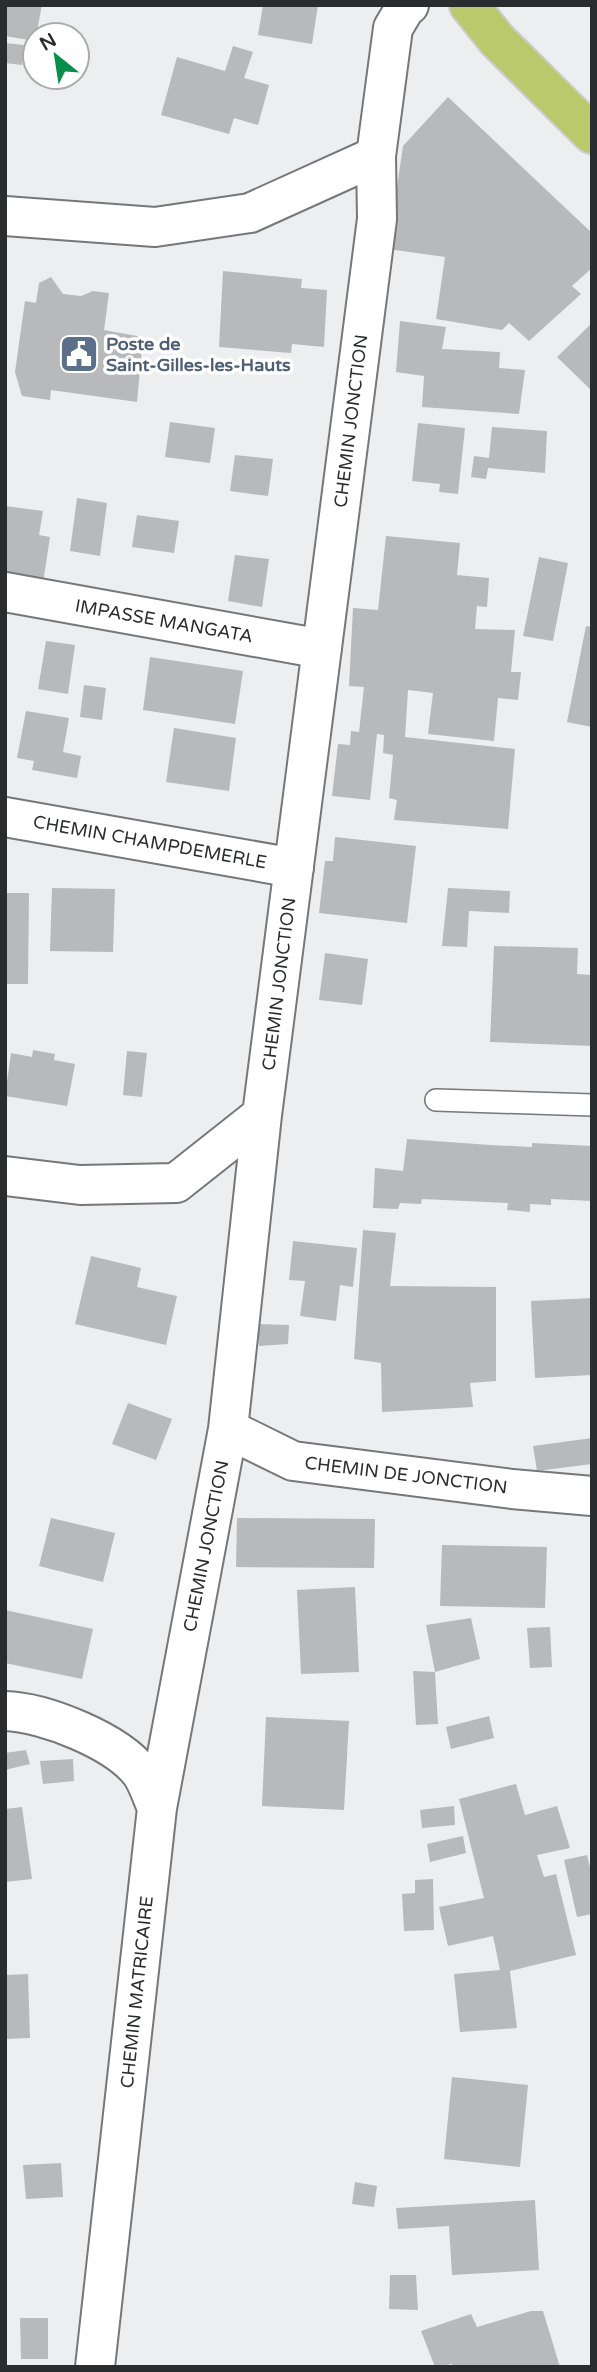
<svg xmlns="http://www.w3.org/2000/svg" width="597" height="2372" font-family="'Varela Round',sans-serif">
  <rect width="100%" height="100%" fill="#edeef0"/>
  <!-- building -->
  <path fill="#b8b9bb" d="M5 5H42L35 41 5 36Z
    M263 5H318L312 44 258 35Z
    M5 43 24 45 22 65 5 63Z
    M233 46 253 52 244 78 269 85 258 125 234 118 229 134 161 115 177 57 225 71Z
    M448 97 592 233V268L572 286 581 294 529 341 509 323 502 330 436 319 445 257 388 249 403 146Z
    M223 271 302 279 301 288 327 290 324 347 292 344 291 353 219 347Z
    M51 277 63 294 81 296 93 291 109 293 104 330 143 337 137 402 51 390 50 400 22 396 15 372 25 301 36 303 39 283Z
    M400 321 446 327 442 349 500 352 499 368 525 370 519 414 422 407 424 376 396 372Z
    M592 323V391L557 357Z
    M170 422 215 428 210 463 165 457Z
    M418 423 465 428 458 494 439 492 440 484 412 481Z
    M492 427 547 431 545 473 488 468 486 479 471 477 474 456 489 458Z
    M235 455 273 459 268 496 230 491Z
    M77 498 107 503 100 556 70 551Z
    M5 506 43 511 39 535 50 537 43 583 5 577Z
    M137 515 179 521 174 553 132 547Z
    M386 536 460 543 457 575 489 578 487 607 477 606 475 629 515 630 511 672H521L518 700 498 698 494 741 428 734 433 693 408 690 405 737 515 749 508 829 394 820 397 800 389 798 393 755 383 753 384 735 377 734 370 800 332 796 338 744 350 745 351 731 359 732 364 687 349 686 353 608 378 610Z
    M235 555 269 559 262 607 228 601Z
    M539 557 568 563 553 641 523 636Z
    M586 626 592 627V727L567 722Z
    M46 641 75 645 68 694 38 689Z
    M150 657 243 671 235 724 143 710Z
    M84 685 106 688 102 720 80 717Z
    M26 711 69 718 63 752 81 756 77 778 32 770 34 761 17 758Z
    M174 728 236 738 229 791 166 782Z
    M335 837 416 846 407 923 319 913 325 861H333Z
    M52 888 115 889 113 952 50 951Z
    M448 888 510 891 509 913 469 911 467 947 442 946Z
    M5 893H29L28 984H5Z
    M494 946 578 948 577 974 592 975V1046L490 1042Z
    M325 953 368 959 362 1005 319 1000Z
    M33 1050 55 1054 54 1060 75 1064 67 1106 5 1096 11 1053 32 1057Z
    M127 1051 147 1053 142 1097 123 1095Z
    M407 1139 490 1145 532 1147V1143L592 1146V1201L551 1199V1205L530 1204V1212L507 1210 508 1203 422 1199 421 1204 400 1203 398 1209 373 1208 375 1168 403 1171Z
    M363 1230 396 1233 390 1286 496 1287V1381L470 1383 473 1407 382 1412 381 1363 354 1359Z
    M293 1241 357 1248 353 1287 340 1285 336 1321 300 1316 305 1281 289 1280Z
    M91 1256 141 1268 137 1287 177 1296 166 1345 75 1324Z
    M592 1298V1375L535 1378 531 1301Z
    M258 1324 289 1325 288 1344 259 1346Z
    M128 1403 172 1419 156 1460 112 1444Z
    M592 1438V1464L537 1471 533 1446Z
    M51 1518 115 1533 103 1582 39 1566Z
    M237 1518 375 1519 374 1568 236 1567Z
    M442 1545 547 1547 545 1608 440 1606Z
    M355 1587 359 1672 301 1674 297 1590Z
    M5 1610 93 1629 82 1679 5 1663Z
    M471 1618 480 1659 435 1672 426 1625Z
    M550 1627 552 1667 530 1668 527 1628Z
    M413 1671 435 1672 438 1724 416 1725Z
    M489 1716 494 1738 451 1749 446 1727Z
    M266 1717 349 1721 344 1810 262 1806Z
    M26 1750 30 1764 5 1770V1753Z
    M73 1759 74 1781 43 1784 40 1761Z
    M516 1784 525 1815 557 1806 570 1848 537 1855 544 1877 556 1874 576 1955 510 1971 517 2028 460 2032 454 1974 500 1970 493 1936 448 1946 439 1907 484 1898 459 1799Z
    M454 1806 455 1825 422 1828 420 1810Z
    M22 1807 32 1879 5 1882V1809Z
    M463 1836 466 1853 430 1862 427 1844Z
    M587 1855 592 1875V1914L577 1917 564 1860Z
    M433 1879 434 1930 404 1931 402 1894 415 1893V1880Z
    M28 1974 30 2038 5 2039V1975Z
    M452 2077 528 2085 520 2167 444 2159Z
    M61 2163 63 2197 26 2199 23 2165Z
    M355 2182 377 2186 374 2207 352 2204Z
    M535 2200 539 2270 452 2275 449 2226 398 2229 396 2208Z
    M390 2275H416L418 2310 389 2309Z
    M531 2311H543L560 2367H453L452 2364 435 2367 421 2331 471 2314 477 2327Z
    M20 2318H48V2359H21Z"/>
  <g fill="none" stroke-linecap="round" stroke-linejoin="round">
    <!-- service casing -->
    <g stroke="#767779" stroke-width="24">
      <path id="service" d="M436 1100 592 1105"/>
    </g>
    <!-- minor casing -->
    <g stroke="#767779" stroke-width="42">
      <path id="minor" d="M5 592 322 649
        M5 817 294 868
        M5 1176 80 1185 176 1183 262 1115
        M228 1429 293 1461 512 1489 592 1496
        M5 1711C44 1712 117 1741 141 1773 148 1783 152 1797 157 1808
        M95 2367 157 1808 228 1429 262 1115 377 219 376 156"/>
    </g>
    <!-- tertiary casing -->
    <g stroke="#767779" stroke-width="42">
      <path id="tertiary" d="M5 216 155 227 250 213 376 156 393 28 405 8 409 5"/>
    </g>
    <!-- primary casing -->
    <g stroke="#cccccd" stroke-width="42">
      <path id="primary" d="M469 5 497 40 592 134"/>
    </g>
    <!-- service -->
    <use href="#service" stroke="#fff" stroke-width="21"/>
    <!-- minor -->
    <use href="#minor" stroke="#fff" stroke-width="38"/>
    <!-- tertiary -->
    <use href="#tertiary" stroke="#fff" stroke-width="38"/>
    <!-- primary -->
    <use href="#primary" stroke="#bac96b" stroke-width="38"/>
  </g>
  <!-- icons -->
  <defs>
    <g id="civic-square" transform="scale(2.0125)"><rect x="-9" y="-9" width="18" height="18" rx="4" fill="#5c6f8a" stroke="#fff"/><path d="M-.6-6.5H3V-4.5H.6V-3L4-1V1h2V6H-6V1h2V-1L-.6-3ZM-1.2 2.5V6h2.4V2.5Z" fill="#fff"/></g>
  </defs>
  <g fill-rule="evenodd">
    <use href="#civic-square" x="79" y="354"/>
  </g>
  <g text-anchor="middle" stroke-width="7" stroke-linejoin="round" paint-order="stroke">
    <!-- service labels -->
    <g font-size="18" font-weight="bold" fill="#4e5e75" stroke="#fff" text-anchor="start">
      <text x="106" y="350">Poste de<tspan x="106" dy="21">Saint-Gilles-les-Hauts</tspan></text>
    </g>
    <!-- street labels -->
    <g font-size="18" fill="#2b2c2d" stroke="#fff">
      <text transform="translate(351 421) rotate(-83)" y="6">CHEMIN JONCTION</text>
      <text transform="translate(164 621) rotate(10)" y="6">IMPASSE MANGATA</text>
      <text transform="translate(150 842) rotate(10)" y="6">CHEMIN CHAMPDEMERLE</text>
      <text transform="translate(279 984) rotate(-83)" y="6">CHEMIN JONCTION</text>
      <text transform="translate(406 1475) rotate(7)" y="6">CHEMIN DE JONCTION</text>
      <text transform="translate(206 1546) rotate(-79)" y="6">CHEMIN JONCTION</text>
      <text transform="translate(137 1992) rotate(-84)" y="6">CHEMIN MATRICAIRE</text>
    </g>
  </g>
  <!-- border -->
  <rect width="597" height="2372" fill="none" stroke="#2b2c2d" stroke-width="14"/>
  <!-- north arrow -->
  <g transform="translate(56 56) rotate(330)"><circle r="33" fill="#ffffff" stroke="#aaabab" stroke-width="2"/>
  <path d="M0-5L12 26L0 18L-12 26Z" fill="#088e4b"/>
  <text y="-10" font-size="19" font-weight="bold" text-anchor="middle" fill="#2b2c2d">N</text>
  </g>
</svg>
